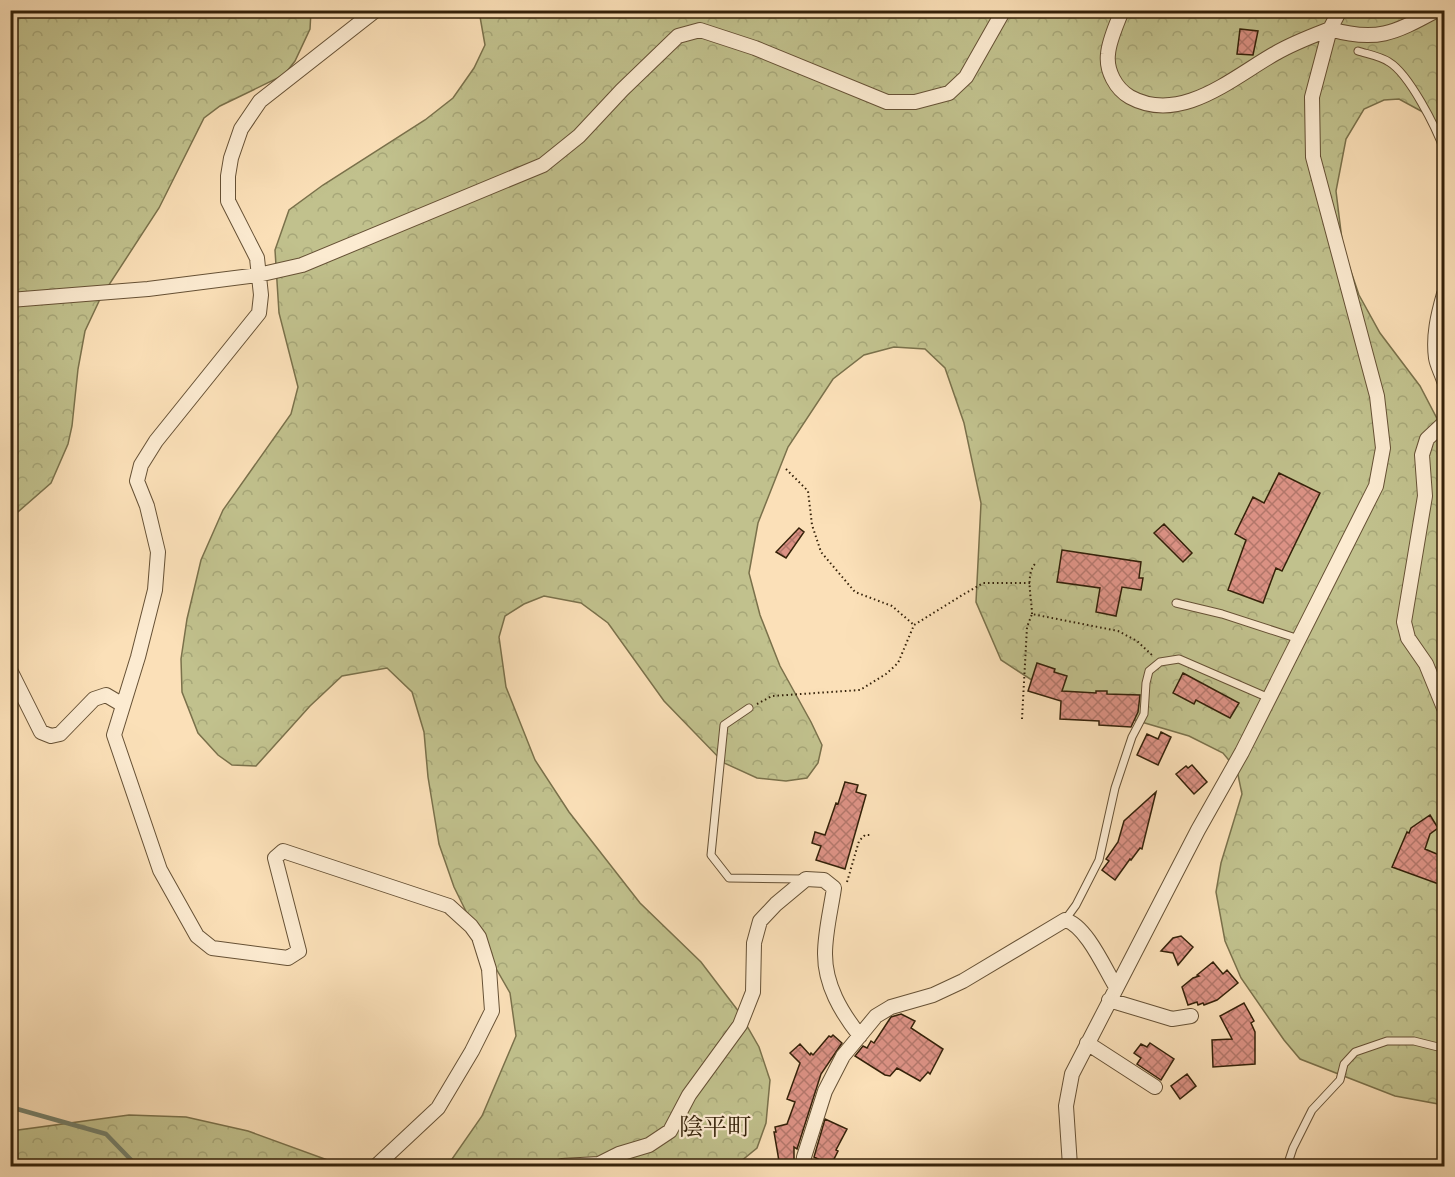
<svg xmlns="http://www.w3.org/2000/svg" width="1455" height="1177" font-family="'IM FELL DW Pica','Noto Serif JP',serif">
  <defs>
    <pattern id="forest-crowns" width="20" height="18" patternUnits="userSpaceOnUse" patternTransform="scale(1.5)"><rect width="20" height="18" fill="#c1c18d"/><path d="M2 6a3 3 0 1 1 6 0M12 15a3 3 0 1 1 6 0" fill="none" stroke="#a6a678"/></pattern>
    <pattern id="building-cross-hatch" width="8" height="8" patternUnits="userSpaceOnUse" patternTransform="scale(1.5)"><rect width="8" height="8" fill="#dc9285"/><path d="M0 0l8 8M0 8l8-8" fill="none" stroke="#b3776b"/></pattern>
  </defs>
  <rect width="100%" height="100%" fill="#fbe0b8"/>
  <filter id="stains"><feTurbulence type="fractalNoise" baseFrequency=".00333" numOctaves="4"/><feColorMatrix values="0 0 0 0 .2 0 0 0 0 .09 0 0 0 0 .02 0 0 0 .5 -.17"/></filter>
  <radialGradient id="worn" r=".72"><stop offset=".6" stop-color="#630" stop-opacity="0"/><stop offset="1" stop-color="#630" stop-opacity=".3"/></radialGradient>
  <!-- forest -->
  <path fill="url(#forest-crowns)" stroke="#7a714b" stroke-width="1.5" d="M11 11H311L310 29 295 61 284 75 220 106 204 118 159 208 101 297 85 331 78 369 72 426 68 444 51 483 11 518Z
    M479 11H1444V145L1437 123 1421 111 1399 99 1384 100 1364 109 1346 139 1336 191 1343 248 1359 295 1380 333 1420 386 1444 432V1105L1395 1096 1300 1059 1284 1040 1241 978 1225 941 1216 892 1221 863 1242 794 1237 770 1223 753 1189 736 1104 711 1041 686 1001 660 976 602 981 503 964 423 945 368 925 349 894 347 864 355 833 379 788 447 758 523 749 573 760 615 780 666 811 722 822 745 818 763 807 778 786 781 757 778 724 763 664 701 608 623 581 603 544 596 524 604 505 616 499 637 506 687 535 760 569 812 640 903 701 962 739 1012 759 1047 770 1080 766 1123 757 1148 735 1166H444L450 1162 482 1116 516 1036 510 993 482 944 454 887 439 844 428 777 424 732 412 692 387 668 342 676 310 706 256 766 232 765 218 755 198 733 182 692 181 659 187 619 201 560 223 510 291 414 298 387 279 313 275 250 289 210 323 185 425 120 453 98 474 68 485 45Z
    M129 1115 186 1117 248 1131 344 1166H11V1131Z"/>
  <g fill="none" stroke-linecap="round" stroke-linejoin="round">
    <!-- stream -->
    <path stroke="#747f6a" stroke-width="4.5" d="M10 1107 106 1134 137 1166"/>
  </g>
  <!-- building -->
  <path fill="url(#building-cross-hatch)" stroke="#342109" stroke-width="1.5" d="M1240 29 1258 31 1253 55 1237 54Z
    M1279 473 1320 493 1282 571 1276 568 1263 603 1228 590 1246 540 1235 534 1253 497 1264 503Z
    M1164 524 1192 553 1183 562 1154 533Z
    M799 528 804 532 786 558 776 552Z
    M1062 550 1141 562 1139 578H1143L1141 590 1122 587 1116 616 1096 612 1100 588 1057 582Z
    M1037 663 1055 669 1054 672 1067 676 1062 691 1096 693V691H1107V694L1140 695 1138 712 1131 727 1099 725V721L1060 719 1061 701 1028 691Z
    M1183 673 1239 703 1230 718 1196 700 1194 704 1173 693Z
    M1161 732 1171 737 1158 765 1137 755 1147 734 1158 739Z
    M1192 765 1207 782 1194 794 1176 774 1186 766 1188 768Z
    M845 782 858 785 856 792 866 795 845 869 816 860 821 846 812 843 815 832 825 835 836 803 838 804Z
    M1156 792 1142 849 1140 848 1131 860 1130 859 1115 880 1102 870 1109 861 1106 859 1118 842 1124 821Z
    M1430 815 1438 828 1430 834 1425 849 1444 857V886L1392 867 1407 832 1409 833 1411 828Z
    M1181 936 1193 947 1178 965 1173 953 1161 951 1173 938Z
    M1213 962 1223 974 1227 970 1238 983 1217 1000 1204 1005 1203 1003 1198 1005 1197 1002 1188 1005 1182 987 1193 978 1199 976 1197 975Z
    M1244 1003 1254 1021 1251 1023 1255 1032V1064L1213 1067 1212 1040 1232 1039 1220 1016Z
    M901 1014 915 1021 911 1028 943 1049 930 1074 928 1072 920 1081 897 1068 890 1076 885 1075 855 1056 863 1046 867 1048 871 1041 874 1043 891 1017Z
    M833 1035 842 1043 821 1074 797 1149 794 1147V1167H780L774 1132H776L775 1127 787 1124 795 1102 787 1099 800 1063 790 1053 800 1044 810 1055 811 1053 813 1055 829 1036 831 1037Z
    M1150 1043 1174 1059 1161 1080 1137 1064 1141 1058 1134 1053 1141 1044 1147 1047Z
    M1187 1074 1196 1086 1180 1099 1171 1086Z
    M825 1119 847 1129 836 1150 838 1151 832 1163 829 1162 828 1164 814 1157Z"/>
  <g fill="none" stroke-linecap="round" stroke-linejoin="round">
    <!-- lane casing -->
    <g stroke="#665135" stroke-width="9">
      <path id="lane" d="M1358 51C1367 54 1380 56 1389 62 1409 74 1436 127 1444 150
        M1176 603 1222 614 1299 639
        M749 708 724 725 711 855 729 878 803 879
        M1065 920 1076 905 1099 860 1115 788 1132 737 1144 714 1146 683 1149 671 1160 662 1179 659 1269 698
        M1287 1166 1293 1148 1312 1110 1340 1080 1344 1064 1355 1052 1387 1041H1414L1442 1048 1444 1050"/>
    </g>
    <!-- street casing -->
    <g stroke="#665135" stroke-width="16">
      <path id="street" d="M376 10 260 101 241 129 231 158 228 176V201L257 258 261 295 259 313 156 441 141 465 137 481 147 506 158 552 155 590 138 657 114 735 160 870 197 936 212 948 288 958 299 951 275 858 283 851 449 906 471 926 479 937 489 969 492 1011 472 1051 438 1108 376 1166
        M1122 10C1117 24 1109 40 1108 54 1106 71 1116 89 1130 97 1181 125 1233 77 1276 53 1293 43 1312 36 1330 29 1378 43 1396 32 1437 10
        M1444 294C1438 315 1433 336 1436 358 1437 365 1442 374 1444 381
        M10 300 148 289 258 275 302 265 543 165 579 136 622 90 678 36 700 30 755 48 887 102H915L949 93 966 77 1004 10
        M1444 423 1427 439 1422 455 1425 496 1404 622 1408 638 1426 664 1444 708
        M10 670 41 732 51 736 60 734 94 699 106 695 123 705
        M1109 1000 1172 1019 1191 1016
        M1087 1043 1155 1087
        M562 1166 599 1164 619 1154 649 1145 670 1131 689 1095 740 1025 753 992 754 943 760 921 776 904 806 879 824 880 834 888C831 909 825 932 825 954 825 985 841 1012 860 1036
        M803 1166 804 1157 825 1091 843 1056 876 1016 891 1007 933 995 963 981 1065 920C1086 925 1105 969 1116 987
        M1070 1166 1066 1106 1072 1074 1198 830 1242 752 1376 486 1383 448 1377 396 1313 157 1312 97 1330 29 1340 10"/>
    </g>
    <!-- path -->
    <path stroke="#342109" stroke-width="2" stroke-dasharray="1.5 3" stroke-linecap="butt" d="M786 469 808 491 812 525 821 552 855 592 892 606 914 625
      M1032 614C1032 600 1025 575 1035 564
      M757 704 772 696 860 690 886 674 898 663 914 625 964 594 983 583H1031
      M1022 719 1027 627 1032 614 1118 631 1137 641 1153 656
      M847 882 859 841 865 835H871"/>
    <!-- lane -->
    <use href="#lane" stroke="#fcebd1" stroke-width="7"/>
    <!-- street -->
    <use href="#street" stroke="#fcebd1" stroke-width="14"/>
  </g>
  <g text-anchor="middle" stroke-width="4.5" stroke-linejoin="round" paint-order="stroke">
    <!-- quarter labels -->
    <g font-size="24" fill="#342109" stroke="#fcebd1">
      <text x="715" y="1135">陰平町</text>
    </g>
  </g>
  <!-- margin -->
  <rect width="1455" height="1177" fill="none" stroke="#fbe0b8" stroke-width="36"/>
  <rect x="12" y="12" width="1431" height="1153" fill="none" stroke="#342109" stroke-width="3"/>
  <rect x="18" y="18" width="1419" height="1141" fill="none" stroke="#342109" stroke-width="1.5"/>
  <rect width="100%" height="100%" filter="url(#stains)"/>
  <rect width="100%" height="100%" fill="url(#worn)"/>
</svg>
